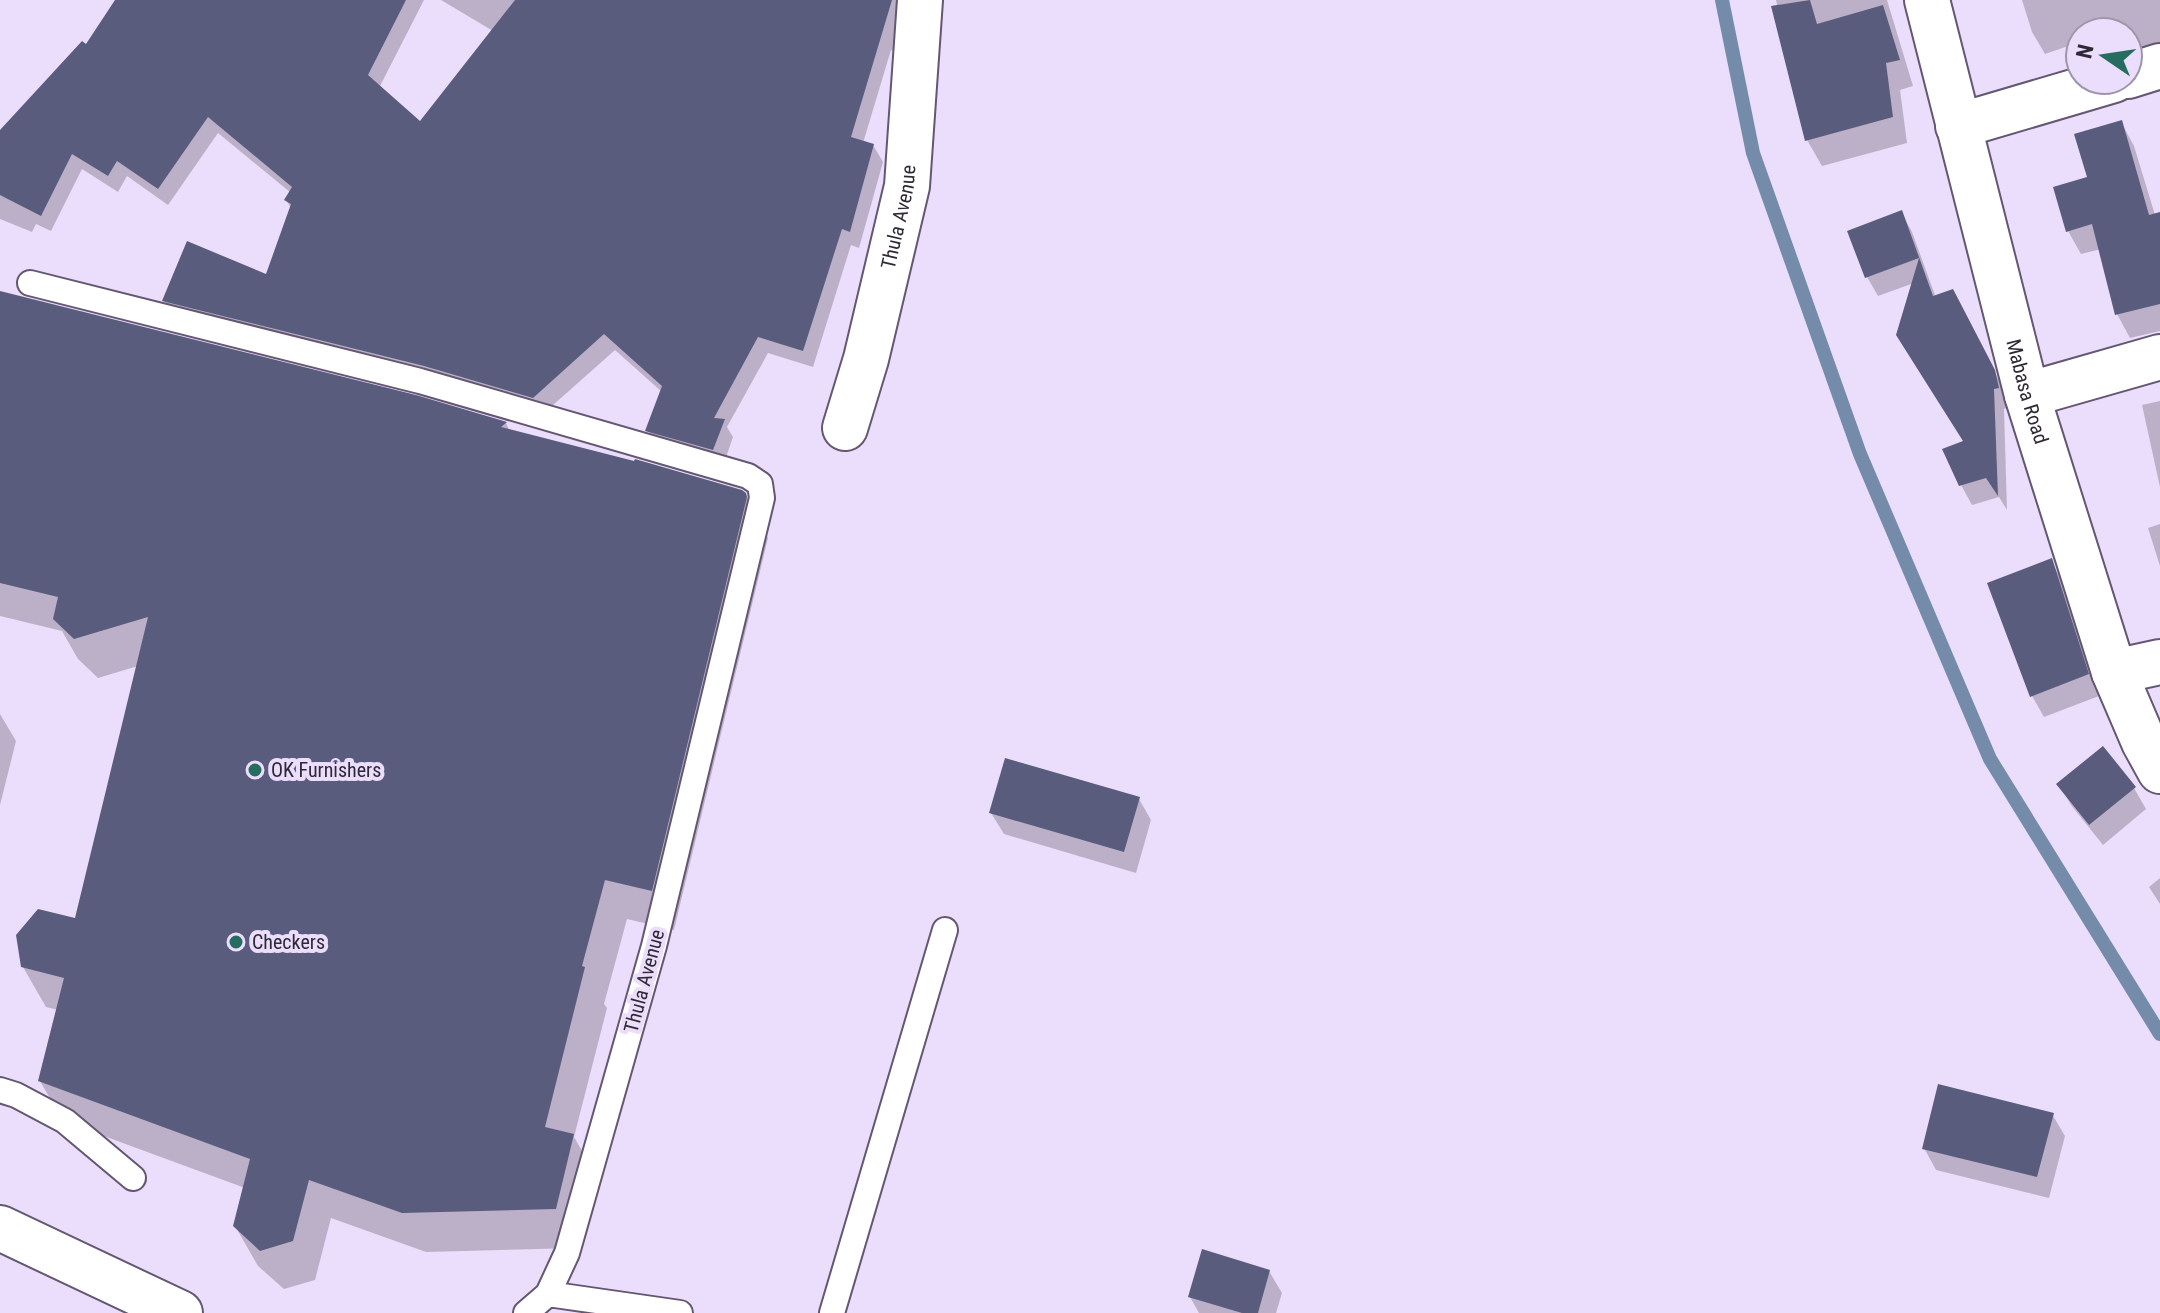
<svg xmlns="http://www.w3.org/2000/svg" width="2160" height="1313" font-family="'Roboto Condensed',sans-serif">
  <rect width="100%" height="100%" fill="#ebddfc"/>
  <!-- shadow -->
  <path fill="#0003" d="M143 0H424L379 88 421 124 493 31 441 0H909L894 51 891 50 863 143 873 145 883 162 859 248 851 245 813 367 768 353 727 427 733 437 723 466 657 447 648 430 662 392 615 350 543 414 174 317 164 301 267 276 291 208 286 200 291 193 218 133 168 205 127 176 118 192 82 169 51 231 36 224 32 232 0 219V133L86 47Z
    M1776 0H1887L1913 86 1900 90 1907 143 1822 166 1807 140Z
    M2022 0H2160V54L2133 60 2128 52V32H2119L2118 30 2112 32H2080V42L2045 54 2032 32Z
    M2121 122 2134 146 2155 215 2160 214V331L2130 338 2117 314 2101 249 2081 254 2068 231 2089 179Z
    M1901 212 1912 232 1936 298 1963 311 2005 392 2009 407 2004 409 2007 510 1999 497 1972 505 1961 485 1965 442 1914 283 1878 296 1867 277Z
    M0 352 416 397 506 423 510 432 745 494 768 538 674 930 627 919 604 1004 607 1008 574 1137 596 1175 578 1248 426 1252 331 1218 315 1280 284 1289 258 1266 235 1226 245 1188 63 1121 40 1081 58 1010 46 1007 23 967 77 920 138 666 98 678 78 659 62 631 0 616Z
    M2160 401V487L2142 405Z
    M2160 524V566L2148 528Z
    M2051 561 2063 582 2099 696 2044 717 2032 696Z
    M0 714 16 741 0 805Z
    M2059 784 2134 788 2146 809 2103 845 2071 805Z
    M1139 799 1151 820 1136 873 1004 834 991 813Z
    M2160 878V904L2149 887Z
    M2052 1114 2065 1136 2049 1198 1936 1170 1924 1148Z
    M1269 1271 1282 1293 1276 1313H1199L1190 1297Z"/>
  <g fill="none" stroke-linecap="round" stroke-linejoin="round">
    <!-- stream -->
    <path stroke="#758baa" stroke-width="14" d="M1722 0 1753 153 1860 454 1990 759 2160 1034"/>
  </g>
  <!-- building -->
  <path fill="#5a5c7d" d="M115 0H406L368 75 420 121 515 0H892L851 137 874 144 850 232 842 229 803 351 758 337 714 418 725 419 713 450 645 431 662 386 604 334 533 398 424 366 162 301 187 241 266 274 291 204 284 200 292 187 208 117 158 189 117 161 108 176 72 154 41 216 0 195V130L82 41 86 44Z
    M1810 0 1817 24 1883 5 1900 60 1886 63 1893 117 1805 141 1771 6Z
    M2122 120 2149 215 2160 212V304L2115 315 2092 224 2066 232 2053 187 2087 177 2074 134Z
    M1902 210 1933 296 1953 289 1995 370 1999 388 1994 389 1998 496 1986 478 1959 486 1942 449 1963 441 1896 335 1919 258 1865 278 1847 231Z
    M0 291 416 395 507 422 501 427 634 461 635 459 742 490 746 493 747 497 652 891 605 880 582 966 585 967 545 1127 574 1134 556 1209 402 1213 309 1180 293 1241 260 1251 233 1226 250 1159 38 1081 64 978 21 967 16 935 38 909 75 918 148 617 74 639 53 619 58 597 0 583Z
    M2052 558 2089 674 2030 697 1987 583Z
    M2103 746 2136 787 2089 825 2056 784Z
    M1005 758 1140 797 1124 852 989 813Z
    M1938 1084 2054 1113 2037 1177 1922 1149Z
    M1202 1249 1270 1270 1258 1313H1242L1188 1297Z"/>
  <g fill="none" stroke-linecap="round" stroke-linejoin="round">
    <!-- lane casing -->
    <g stroke="#645772" stroke-width="28">
      <path id="lane" d="M30 283 420 381 748 476 760 484 762 498 654 946 567 1253 548 1294 526 1313
        M0 1090 16 1095 65 1121 133 1178
        M548 1294 680 1313
        M832 1313 945 930"/>
    </g>
    <!-- street casing -->
    <g stroke="#645772" stroke-width="48">
      <g id="street">
        <path id="s1" d="M1927 0 2027 395 2114 672 2144 742 2160 771"/>
        <path d="M2128 76 2160 66"/>
        <path d="M1958 126 2114 80"/>
        <path d="M2027 395 2160 357"/>
        <path id="s2" d="M845 428 866 359 907 186 920 0"/>
        <path d="M2114 672 2160 662"/>
      </g>
    </g>
    <!-- secondary casing -->
    <g stroke="#645772" stroke-width="48">
      <path id="secondary" d="M0 1228 180 1313"/>
    </g>
    <!-- lane -->
    <use href="#lane" stroke="#fff" stroke-width="24"/>
    <!-- street -->
    <use href="#street" stroke="#fff" stroke-width="44"/>
    <!-- secondary -->
    <use href="#secondary" stroke="#fff" stroke-width="44"/>
  </g>
  <!-- markers -->
  <g fill="#266c61" stroke="#ebddfc" stroke-width="3">
    <circle cx="255" cy="770" r="8"/>
    <circle cx="236" cy="942" r="8"/>
  </g>
  <g text-anchor="middle" stroke-width="8" stroke-linejoin="round" paint-order="stroke">
    <!-- street labels -->
    <g font-size="20" fill="#2e2935" stroke="#ebddfc">
      <text dy="7" stroke="none"><textPath href="#s2" startOffset="218">Thula Avenue</textPath></text>
      <text dy="7" stroke="none"><textPath href="#s1" startOffset="404">Mabasa Road</textPath></text>
      <text transform="translate(644 981) rotate(-75)" y="7">Thula Avenue</text>
    </g>
    <!-- poi labels -->
    <g font-size="20" fill="#2e2935" stroke="#ebddfc" text-anchor="start">
      <text x="271" y="777">OK Furnishers</text>
      <text x="252" y="949">Checkers</text>
    </g>
  </g>
  <!-- north arrow -->
  <g transform="translate(2104 56) rotate(283)"><circle r="38" fill="#ebddfc" stroke="#9f95ac" stroke-width="2"/>
  <path d="M0-6L14 30L0 20L-14 30Z" fill="#266c61"/>
  <text y="-12" font-size="22" font-weight="bold" text-anchor="middle" fill="#2e2935">N</text>
  </g>
</svg>
